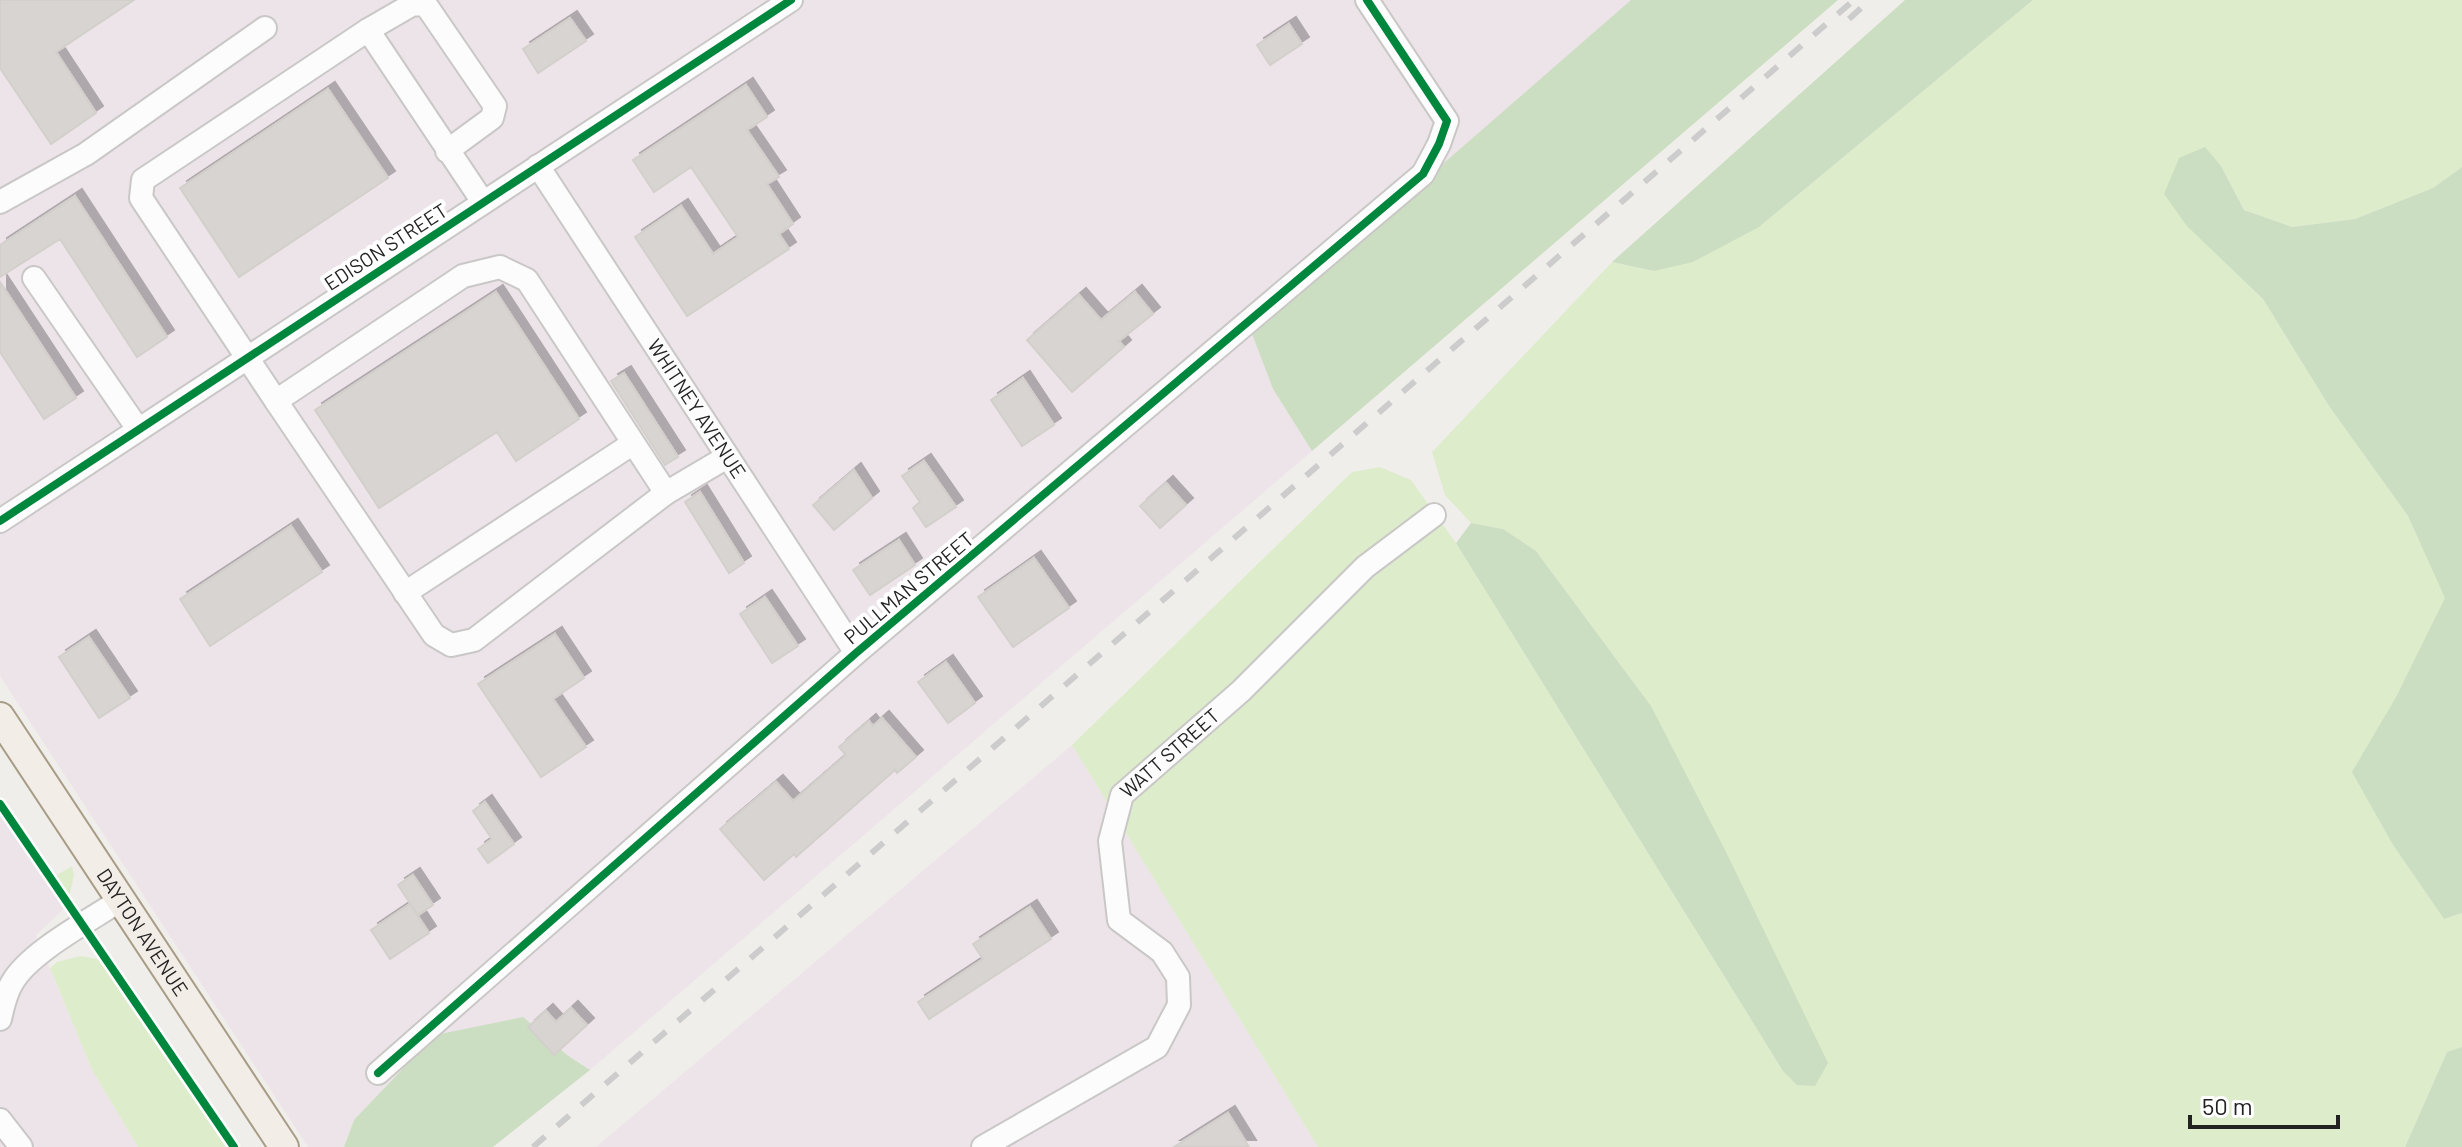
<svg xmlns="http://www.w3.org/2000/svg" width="2462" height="1147" font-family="Barlow,sans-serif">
  <defs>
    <filter id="shadow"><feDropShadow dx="7" dy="-7" stdDeviation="0" flood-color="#0004"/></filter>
  </defs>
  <rect width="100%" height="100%" fill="#f0eeeb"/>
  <!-- industrial -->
  <path fill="#ede4e9" d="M0 0H1631L1474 140 1273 389 1312 451 590 1070 567 1055 354 1120 344 1147H308L0 676Z
    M1072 745 1318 1147H596Z
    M0 811 64 909 36 935 92 1070 138 1147H0Z"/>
  <!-- grass -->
  <path fill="#ddeccb" d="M2033 0H2462V167L2433 188 2355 219 2292 227 2244 210 2221 166 2188 226 2263 299 2329 406 2408 516 2446 598 2396 697 2353 772 2393 845 2444 919 2462 913V1047L2447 1052 2405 1147H1318L1072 745 1352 472 1380 467 1411 480 1456 543 1783 1071 1651 706 1536 551 1503 529 1471 523 1445 495 1432 452 1612 262 1654 271 1759 227Z
    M72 866 74 875 69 898 54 877Z
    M81 956 98 959 226 1147H138L92 1070 50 968 57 962Z"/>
  <!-- forest -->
  <path fill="#cbdec1" d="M1631 0H1838L1312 451 1273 389 1251 331Z
    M1905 0H2033L1759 227 1693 262 1654 271 1612 262Z
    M2205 147 2221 166 2244 210 2292 227 2355 219 2433 188 2462 167V913L2444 919 2393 845 2352 772 2396 697 2445 598 2408 516 2329 406 2263 299 2187 226 2164 194 2179 158Z
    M1471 523 1503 529 1536 551 1651 706 1727 854 1828 1063 1815 1086 1797 1085 1783 1071 1456 543Z
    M523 1017 567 1055 590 1070 493 1147H344L354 1120 435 1035Z
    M2462 1047V1147H2405L2447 1052Z"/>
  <!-- building -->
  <path fill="#d7d4d2" stroke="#d3d0cc" stroke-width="2" filter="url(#shadow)" d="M0 0H134L56 52 96 113 51 144 0 68Z
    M570 18 586 41 538 73 523 49Z
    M1289 24 1302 44 1270 65 1257 45Z
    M746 85 767 117 747 130 779 177 767 184 793 224 779 234 789 249 687 316 635 237 681 206 713 254 738 237 691 167 654 192 633 160Z
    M328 89 388 178 239 277 180 188Z
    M75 196 167 337 137 357 60 239 0 277V245Z
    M0 282 76 398 44 419 0 352Z
    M496 292 579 419 516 461 497 432 379 508 315 410Z
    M1135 292 1153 314 1119 341 1124 347 1072 392 1027 340 1079 295 1101 320Z
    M624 373 678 457 665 465 611 381Z
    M1023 378 1054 425 1022 446 991 400Z
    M924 461 956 507 926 527 913 508 920 502 902 476Z
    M854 470 872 498 834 530 813 505Z
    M1166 483 1186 505 1160 528 1140 506Z
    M700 492 744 563 729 573 685 502Z
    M291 526 322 572 210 646 180 599Z
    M899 540 915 565 870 595 853 570Z
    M1034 558 1069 608 1013 647 978 597Z
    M765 597 798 646 772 663 740 614Z
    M555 634 584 678 553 699 586 747 541 777 478 684Z
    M89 637 130 698 99 718 59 657Z
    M946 662 975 703 948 723 918 682Z
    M882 718 916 757 897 773 895 770 796 857 794 854 764 880 720 829 776 782 793 801 846 755 839 747 869 721 873 726Z
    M485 802 514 844 488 863 478 849 492 839 473 811Z
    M413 875 433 905 418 915 398 885Z
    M410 904 429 933 390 959 371 930Z
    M1030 907 1051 939 929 1019 918 1002 983 959 973 944Z
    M571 1008 587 1025 554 1055 528 1027 546 1011 556 1022Z
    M1228 1113 1249 1147H1174Z"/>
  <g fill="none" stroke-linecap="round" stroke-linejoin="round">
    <!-- minor casing -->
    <g stroke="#c9c8c7" stroke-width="26">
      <g id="minor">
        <path d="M368 30 413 4 426 5 495 106 492 118 447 151"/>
        <path id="s1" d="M538 166 856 653"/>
        <path d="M0 202 86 154 265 28"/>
        <path d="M483 202 368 30 143 180 141 198 276 401 463 276 500 267 527 280 666 493 727 457"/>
        <path d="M34 278 138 429"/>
        <path d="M276 401 434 635 451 645 474 640 666 493"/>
        <path d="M0 521 791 0"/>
        <path d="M405 593 632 444"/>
        <path d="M0 1019C3 1006 5 995 12 983 29 952 91 920 122 899"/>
        <path d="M378 1073 856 653 1423 174 1439 144 1447 121 1367 0"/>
        <path d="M0 1120 21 1147"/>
        <path id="s2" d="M983 1147 1157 1047 1179 1005 1178 977 1162 952 1119 920 1110 841 1122 795 1241 691 1365 567 1434 515"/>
      </g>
    </g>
    <!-- major casing -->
    <g stroke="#a79c86" stroke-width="32">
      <g id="major">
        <path id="s3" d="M0 717 284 1147"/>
      </g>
    </g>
    <!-- minor -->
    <use href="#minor" stroke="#fdfcfc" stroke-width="22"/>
    <!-- major -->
    <use href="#major" stroke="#f3ede7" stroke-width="28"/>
    <!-- rail -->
    <path stroke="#ccc" stroke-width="6" stroke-dasharray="16 16" stroke-linecap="butt" d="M1849 19 1870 0
      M533 1147 1854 0"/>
    <!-- cycleway casing -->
    <g stroke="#fff" stroke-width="13">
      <path id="cycleway" d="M0 521 791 0
        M0 804 234 1147
        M378 1073 856 653 1423 174 1439 144 1447 121 1367 0"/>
    </g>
    <!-- cycleway -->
    <use href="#cycleway" stroke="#00873e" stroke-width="8"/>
  </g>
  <g text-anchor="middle" stroke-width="8" stroke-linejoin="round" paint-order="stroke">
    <!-- street labels -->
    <g font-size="20" fill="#222" stroke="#fff">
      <text transform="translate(386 247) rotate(-33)" y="7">EDISON STREET</text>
      <text dy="7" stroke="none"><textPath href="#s1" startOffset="290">WHITNEY AVENUE</textPath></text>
      <text transform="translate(909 588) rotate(-40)" y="7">PULLMAN STREET</text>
      <text dy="7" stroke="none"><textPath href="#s2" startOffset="550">WATT STREET</textPath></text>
      <text dy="7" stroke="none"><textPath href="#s3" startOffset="258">DAYTON AVENUE</textPath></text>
    </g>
  </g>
  <!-- scale -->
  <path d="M2190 1115v12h148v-12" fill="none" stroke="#222222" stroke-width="4"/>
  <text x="2202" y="1115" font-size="24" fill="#222222" stroke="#ffffff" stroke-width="6" paint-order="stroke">50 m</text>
</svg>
